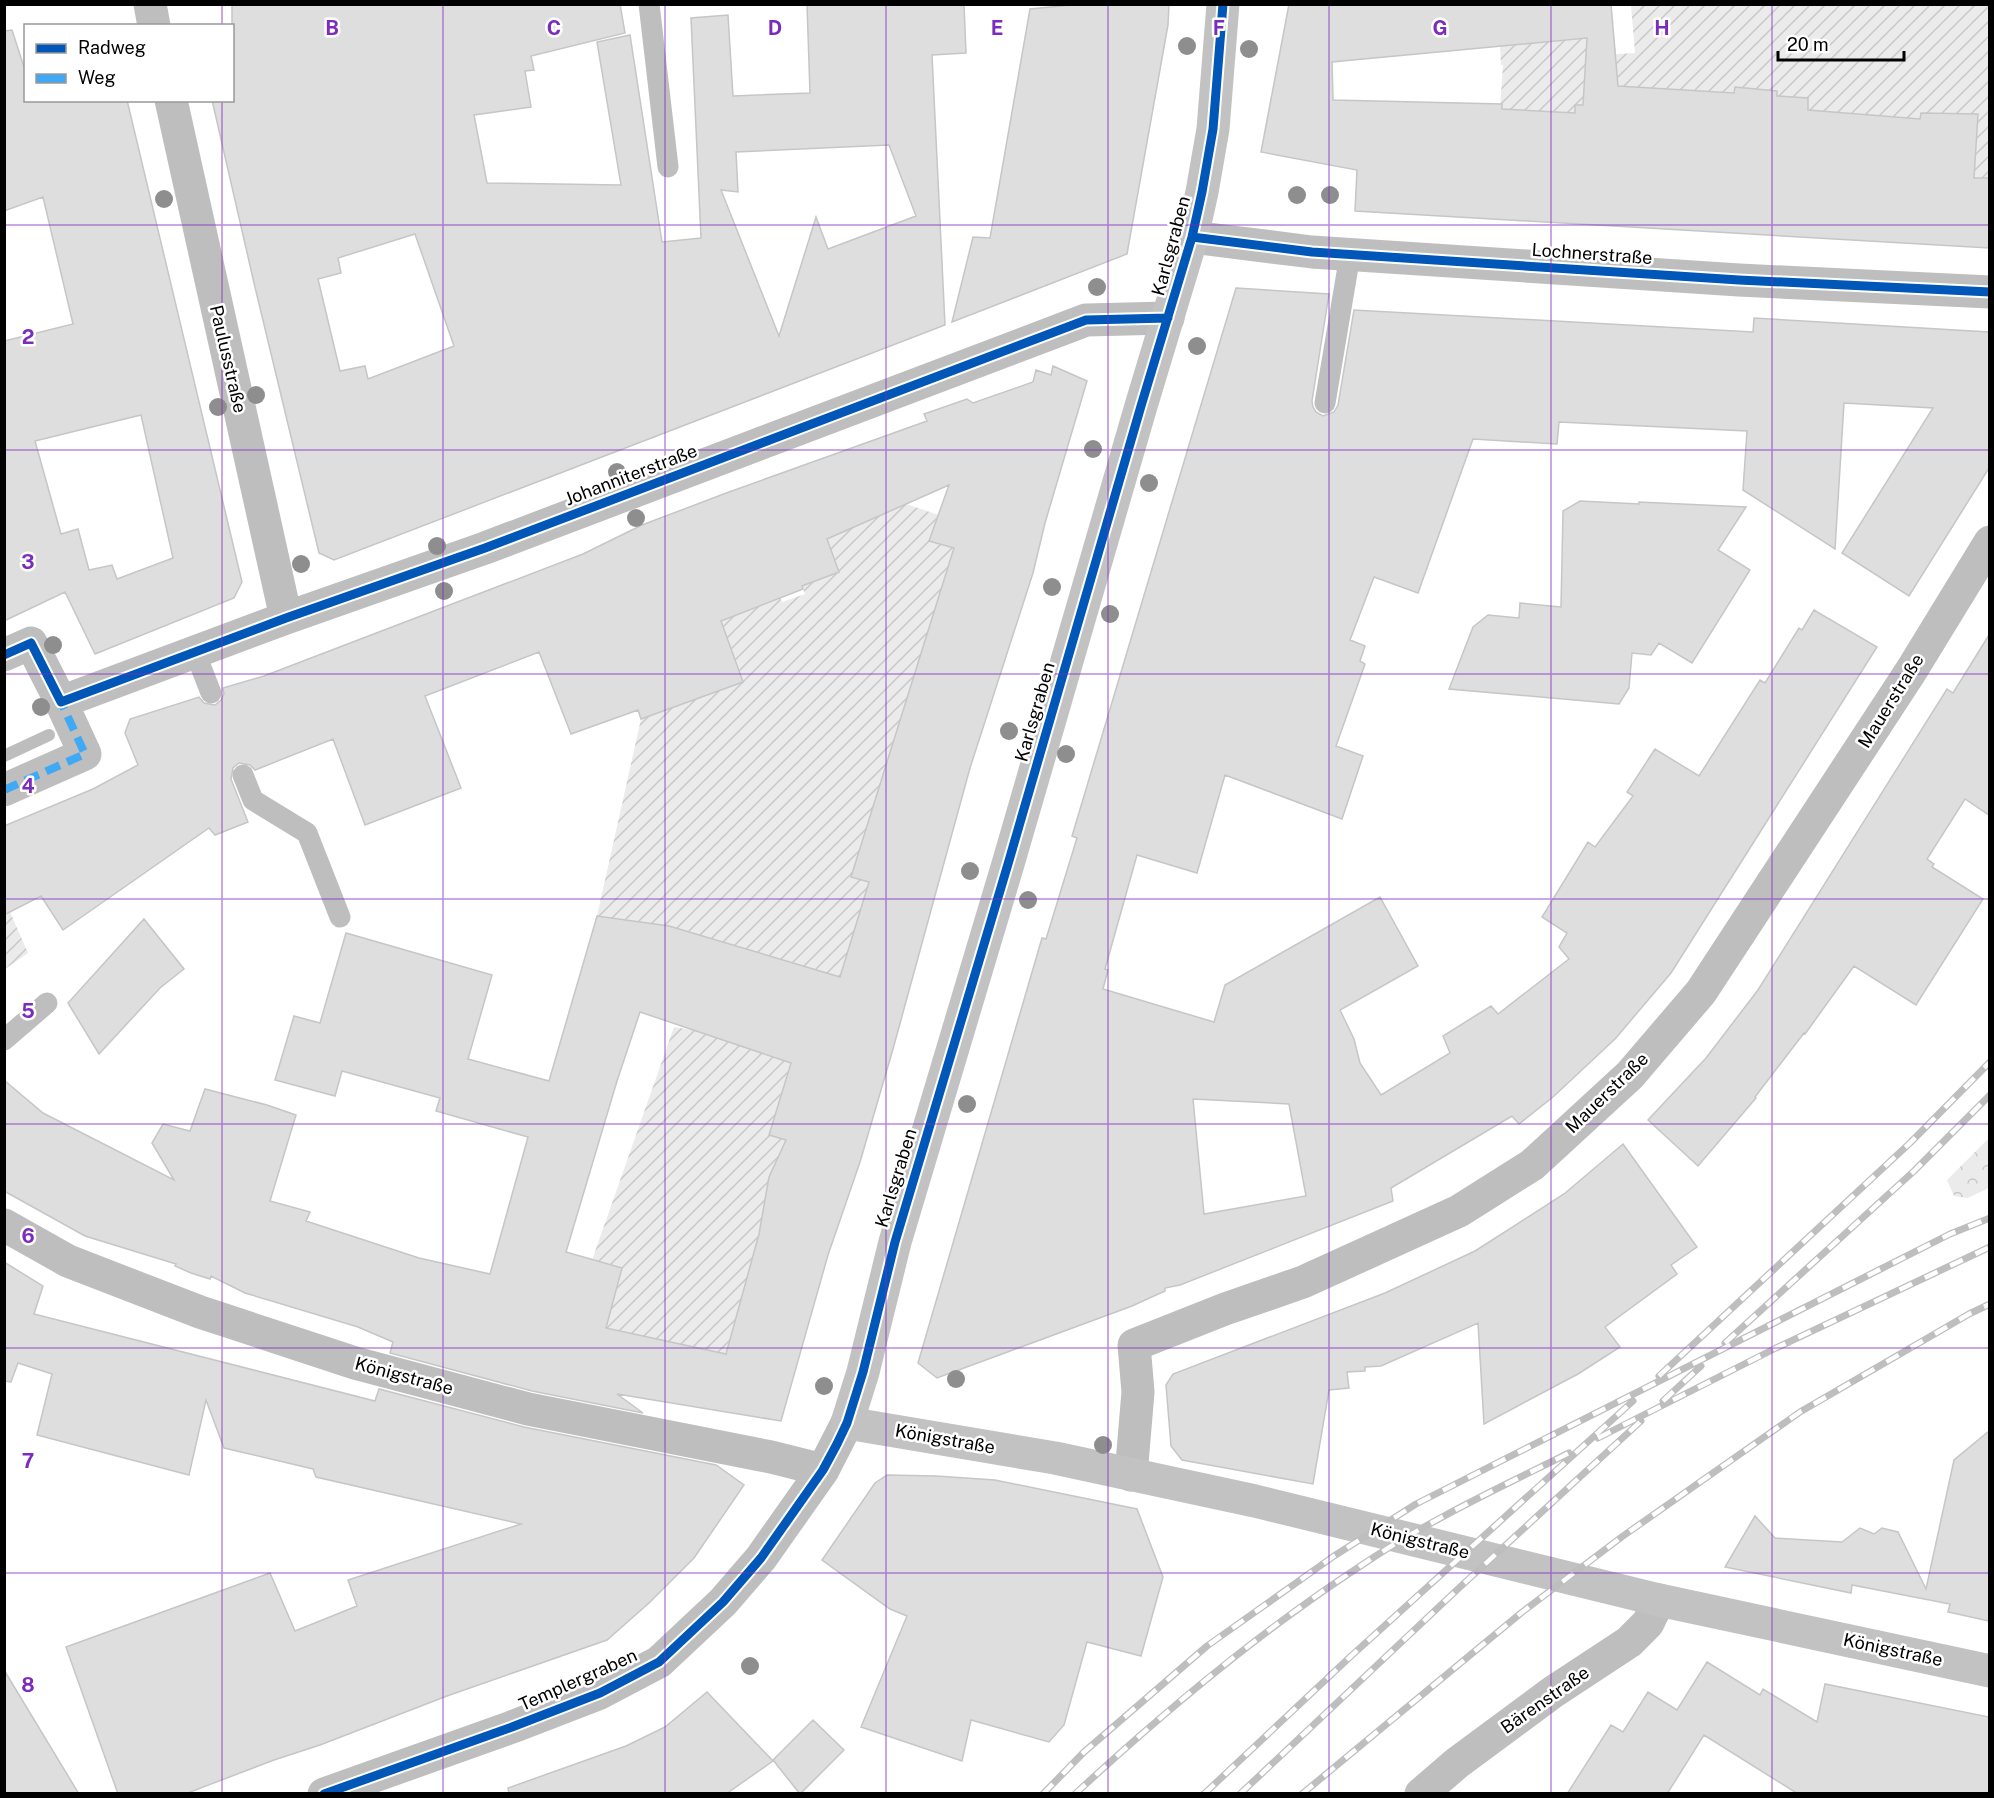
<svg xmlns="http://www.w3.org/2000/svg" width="1994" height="1798" font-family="'Public Sans',sans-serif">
  <defs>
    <pattern id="forest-crowns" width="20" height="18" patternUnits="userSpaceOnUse" patternTransform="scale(1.5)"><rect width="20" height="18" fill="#ebebeb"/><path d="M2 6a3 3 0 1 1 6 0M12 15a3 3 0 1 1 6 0" fill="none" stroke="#c8c8c8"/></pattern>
    <pattern id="garden-furrows" width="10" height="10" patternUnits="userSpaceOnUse" patternTransform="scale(1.5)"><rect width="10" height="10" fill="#ebebeb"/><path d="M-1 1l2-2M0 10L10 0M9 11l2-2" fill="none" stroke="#c8c8c8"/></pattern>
  </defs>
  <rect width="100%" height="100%" fill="#fff"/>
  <!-- forest -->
  <path fill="url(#forest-crowns)" d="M1989 1138V1188L1968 1198 1954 1196 1947 1180Z"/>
  <!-- garden -->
  <path fill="url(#garden-furrows)" d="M1631 5H1989V178H1974L1978 114H1921L1918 158 1808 114V98L1777 96V91L1735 87V93L1706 91 1705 110 1576 105 1573 145 1559 112 1500 109 1503 65H1501L1500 46 1614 36 1616 54 1635 53Z
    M906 504 939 515 930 541 954 548 851 877 869 882 839 980 817 975 769 1134 786 1140 726 1354 606 1328 592 1260 674 1027 698 1031 783 960 669 926 597 916 641 719 743 682 721 621 765 558 782 602 805 594 788 550 818 580 839 572 827 539Z
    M10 912 28 953 5 969 4 915Z"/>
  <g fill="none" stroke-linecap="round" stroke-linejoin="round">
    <!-- stream -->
    <path stroke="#bdbdbd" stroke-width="12" d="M4 756 49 735"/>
  </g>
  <!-- building -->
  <path fill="#dedede" stroke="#c6c6c6" stroke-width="1.5" fill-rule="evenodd" d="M232 4H620L625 33 531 56 534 70 525 71 531 107 474 115 487 183 621 185 597 42 630 35 662 242 701 238 691 18 728 15 733 96 810 93 807 4H964L966 53 932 55 945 325 334 560 319 553 254 283 212 100H232ZM889 145 916 216 828 249 816 217 779 336 721 190 738 192 736 152ZM415 234 454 346 368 379 365 366 340 371 318 279 341 273 338 258Z
    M1082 4H1169L1168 25 1127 254 952 322 973 237 990 238 1030 9Z
    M1289 4H1611L1618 86 1734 93 1735 87 1777 91V96L1808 98V110L1920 119 1921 113 1978 114 1974 178H1989V248L1355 211 1357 170 1261 152ZM1587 38 1583 105H1575V113L1502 109V104L1333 100 1332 62Z
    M12 30 26 73V100H127L242 582 234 598 95 654 65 592 4 621V341L73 324 43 197 4 211V31ZM141 415 173 558 117 579 112 565 89 570 78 529 61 534 35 441Z
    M1236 288 1329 294 1312 401 1313 407 1316 412 1323 416 1334 412 1338 405 1354 310 1753 332 1754 318 1989 332V468L1909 596 1842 553 1933 408 1844 403 1835 549 1743 490 1747 431 1559 422 1557 444 1473 439 1418 593 1374 577 1350 640 1365 646 1360 661 1365 664 1336 746 1363 756 1342 819 1225 775 1197 873 1137 855 1105 969 1108 970 1103 989 1214 1022 1225 985 1380 897 1418 966 1340 1010 1354 1039 1360 1063 1381 1095 1450 1053 1443 1036 1491 1006 1498 1014 1569 959 1559 947 1567 933 1542 917 1588 842 1595 847 1633 796 1627 792 1655 749 1699 776 1760 680 1765 683 1799 628 1802 630 1814 610 1877 647 1671 973 1615 1039 1553 1097 1519 1124 1512 1116 1391 1188 1393 1201 1180 1285 1165 1288V1291L1132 1306 937 1378 918 1363 1042 938 1046 939 1077 838 1072 836ZM1193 1099 1289 1104 1306 1196 1204 1214Z
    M1053 366 1087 381 1045 523 1033 573 970 768 893 1049 860 1162 828 1255 781 1421 617 1394 643 1413 532 1391 390 1353 393 1342 358 1327 245 1293 211 1276 210 1279 191 1273 175 1266 176 1264 85 1236 4 1191V1080L43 1113 174 1180 152 1143 163 1124 190 1131 205 1089 267 1105 296 1115 270 1201 310 1212 306 1221 419 1258 490 1274 528 1137 436 1111 440 1098 342 1071 335 1096 275 1080 294 1016 320 1023 346 933 492 975 468 1059 549 1081 597 916 669 926 840 977 869 882 851 877 954 548 929 541 949 485 827 539 839 572 802 586 803 589 721 621 743 682 641 719 638 710 571 734 539 652 425 696 461 788 365 825 333 739 255 770 250 765 239 763 233 768 231 779 248 822 215 835 209 828 63 930 41 896 4 915V826L93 789 138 765 125 733 130 719 199 697 204 703 215 705 221 700 224 694 223 688 264 676 583 554 642 525 729 492 927 421 924 414 967 399 973 403 1033 382 1036 370 1051 375ZM640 1012 791 1063 769 1135 786 1140 769 1177 759 1234 726 1354 606 1328 622 1268 566 1252 617 1081Z
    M1580 501 1639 504V502L1746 507 1718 550 1750 570 1692 663 1659 643 1651 655 1632 653 1629 688 1619 704 1449 689 1473 627 1488 615 1519 618 1520 603 1561 607 1563 511Z
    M1989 635V815L1965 799 1927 859 1934 864 1932 867 1983 899 1916 1005 1854 966 1805 1034 1804 1033 1755 1097 1756 1098 1698 1166 1648 1120 1706 1058 1758 990 1947 689 1953 693Z
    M144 919 184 969 160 988 99 1054 68 1003Z
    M1623 1144 1697 1247 1671 1265 1677 1274 1605 1327 1620 1347 1578 1374 1484 1424 1478 1323 1381 1366 1365 1367V1371L1347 1372 1349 1388 1329 1390 1313 1484 1182 1460 1171 1446 1166 1385 1173 1374 1385 1293 1475 1251 1564 1194Z
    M4 1262 43 1286 34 1314 375 1401 379 1389 524 1427 716 1465 744 1485 694 1558 649 1603 607 1640 447 1696 320 1745 274 1760 185 1794H118L66 1647 270 1573 295 1631 357 1606 348 1580 521 1524 316 1477 313 1469 224 1448 206 1400 189 1475 37 1435 52 1374 18 1363 11 1382 4 1381Z
    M1989 1431V1621L1948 1612 1950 1604 1852 1585 1851 1593 1725 1567 1755 1516 1775 1538 1842 1542 1860 1528 1874 1534 1882 1528 1898 1532 1926 1589 1954 1460Z
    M887 1475 936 1476 995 1480 1137 1509 1163 1577 1141 1656 1087 1642 1064 1725 1049 1742 971 1720 962 1761 861 1727 907 1616 890 1609 822 1560 875 1483Z
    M1707 1662 1760 1695 1763 1689 1817 1722 1825 1684 1989 1717V1794H1798L1704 1735 1667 1794H1567L1611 1725 1623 1732 1648 1692 1677 1710Z
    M4 1670 79 1794H4Z
    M707 1692 773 1761 726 1794H509L508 1788 626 1746 665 1727Z
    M813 1720 844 1750 800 1794 773 1760Z"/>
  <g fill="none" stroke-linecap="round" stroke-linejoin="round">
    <!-- lane -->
    <path stroke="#bebebe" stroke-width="21" d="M649 4 668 167
      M1325 403 1350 255
      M195 652 211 693
      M243 775 253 800 307 833 340 917
      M4 1040 47 1003"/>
    <!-- street -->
    <path stroke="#bebebe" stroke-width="33" d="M150 4 154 26
      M171 100 286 618
      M1192 237 1312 252 1739 280 1990 292
      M4 655 31 643 61 702 286 618 485 548 1086 320 1168 318
      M4 790 85 754 61 702
      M4 1225 68 1261 200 1312 355 1363 528 1409 771 1457 823 1470
      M1131 1475 1138 1392 1134 1345 1225 1309 1303 1282 1459 1211 1532 1165 1630 1075 1701 992 1911 671 1990 542
      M324 1794 512 1727 600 1693 659 1662 723 1602 761 1558 823 1470 847 1423
      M1421 1794 1457 1763 1553 1692 1629 1642 1648 1623 1659 1600"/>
    <!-- secondary -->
    <path stroke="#c2c2c2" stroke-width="33" d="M1223 4 1213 129 1202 192 1192 237 1141 406 1008 864 895 1242 863 1372 847 1423 1055 1458 1255 1501 1659 1600 1990 1671"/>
    <!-- rail casing -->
    <g stroke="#bebebe" stroke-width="7">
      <path id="rail" d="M1725 1343 1914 1171 1990 1095
        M1659 1376 1910 1143 1990 1062
        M1663 1401 1701 1366
        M1598 1438 1776 1348 1990 1247
        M1043 1794 1084 1752 1207 1646 1334 1556 1416 1504 1950 1234 1990 1218
        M1075 1794C1165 1711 1259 1632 1362 1565 1427 1521 1499 1488 1569 1453
        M1204 1794 1350 1657 1633 1401
        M1240 1794 1460 1587 1641 1421
        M1302 1794 1521 1613 1623 1536 1800 1412 1969 1314 1990 1304"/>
    </g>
    <!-- rail -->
    <use href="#rail" stroke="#fff" stroke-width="4.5" stroke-dasharray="14" stroke-linecap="butt"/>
    <!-- quiet -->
    <path stroke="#3fa9f5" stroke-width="8" stroke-dasharray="15 8" stroke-linecap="butt" d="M4 790 85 754 61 702"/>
    <!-- cycleway casing -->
    <g stroke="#fff" stroke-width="13">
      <path id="cycleway" d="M1192 237 1312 252 1739 280 1990 292
        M4 655 31 643 61 702 286 618 485 548 1086 320 1168 318
        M324 1794 512 1727 600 1693 659 1662 723 1602 761 1558 823 1470 837 1444 847 1423 863 1372 895 1242 1008 864 1141 406 1192 237 1202 192 1213 129 1223 4"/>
    </g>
    <!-- cycleway -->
    <use href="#cycleway" stroke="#0057b8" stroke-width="9"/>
  </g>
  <!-- trees -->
  <g fill="#8e8e8e">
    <circle cx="1187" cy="46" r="9"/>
    <circle cx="1249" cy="49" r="9"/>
    <circle cx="1297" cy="195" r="9"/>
    <circle cx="1330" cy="195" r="9"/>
    <circle cx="164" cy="199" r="9"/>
    <circle cx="1097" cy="287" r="9"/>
    <circle cx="1197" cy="346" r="9"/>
    <circle cx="256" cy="395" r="9"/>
    <circle cx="218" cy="407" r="9"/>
    <circle cx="1093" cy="449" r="9"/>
    <circle cx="617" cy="472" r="9"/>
    <circle cx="1149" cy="483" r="9"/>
    <circle cx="636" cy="518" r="9"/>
    <circle cx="437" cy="546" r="9"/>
    <circle cx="301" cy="564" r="9"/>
    <circle cx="1052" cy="587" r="9"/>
    <circle cx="444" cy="591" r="9"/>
    <circle cx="1110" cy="614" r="9"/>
    <circle cx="53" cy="645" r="9"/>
    <circle cx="41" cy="707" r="9"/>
    <circle cx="1009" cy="731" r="9"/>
    <circle cx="1066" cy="754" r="9"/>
    <circle cx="970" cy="871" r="9"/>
    <circle cx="1028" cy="900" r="9"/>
    <circle cx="967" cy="1104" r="9"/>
    <circle cx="956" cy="1379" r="9"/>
    <circle cx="824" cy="1386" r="9"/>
    <circle cx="1103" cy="1445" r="9"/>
    <circle cx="750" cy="1666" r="9"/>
  </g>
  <!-- grid -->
  <path fill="none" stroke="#7b2cbf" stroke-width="1.5" stroke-opacity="0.55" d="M222 4V26M443 4V1794M665 4V1794M886 4V1794M1108 4V1794M1329 4V1794M1551 4V1794M1772 4V1794M222 100V1794M4 225H1990M4 450H1990M4 674H1990M4 899H1990M4 1124H1990M4 1348H1990M4 1573H1990"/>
  <g text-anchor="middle" stroke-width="5" stroke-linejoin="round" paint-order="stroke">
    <!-- street labels -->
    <g font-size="18" fill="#000" stroke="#fff">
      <text transform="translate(1171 246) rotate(-75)" y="6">Karlsgraben</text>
      <text transform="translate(1592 254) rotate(4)" y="6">Lochnerstraße</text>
      <text transform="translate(228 359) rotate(77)" y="6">Paulusstraße</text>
      <text transform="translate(631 475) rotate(-21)" y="6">Johanniterstraße</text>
      <text transform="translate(1891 701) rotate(-58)" y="6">Mauerstraße</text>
      <text transform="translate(1035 712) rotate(-74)" y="6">Karlsgraben</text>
      <text transform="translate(1607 1093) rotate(-44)" y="6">Mauerstraße</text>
      <text transform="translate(896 1178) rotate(-73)" y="6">Karlsgraben</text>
      <text transform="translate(404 1376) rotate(15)" y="6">Königstraße</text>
      <text transform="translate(945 1439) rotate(10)" y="6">Königstraße</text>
      <text transform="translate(1420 1541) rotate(14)" y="6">Königstraße</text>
      <text transform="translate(1893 1650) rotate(12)" y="6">Königstraße</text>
      <text transform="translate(578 1680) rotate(-24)" y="6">Templergraben</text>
      <text transform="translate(1545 1700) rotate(-35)" y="6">Bärenstraße</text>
    </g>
  </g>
  <g font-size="20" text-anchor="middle" font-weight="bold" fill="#7b2cbf" stroke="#fff" stroke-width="5" stroke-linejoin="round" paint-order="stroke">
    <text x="332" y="35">B</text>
    <text x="554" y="35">C</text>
    <text x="775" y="35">D</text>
    <text x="997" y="35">E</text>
    <text x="1219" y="35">F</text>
    <text x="1440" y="35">G</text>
    <text x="1662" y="35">H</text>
    <text x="28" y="344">2</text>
    <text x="28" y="569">3</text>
    <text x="28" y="793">4</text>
    <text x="28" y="1018">5</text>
    <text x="28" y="1243">6</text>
    <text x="28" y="1468">7</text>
    <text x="28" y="1692">8</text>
  </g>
  <!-- border -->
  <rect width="1994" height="1798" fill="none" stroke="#000000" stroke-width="12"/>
  <!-- legend -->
  <rect x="24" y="24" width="210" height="78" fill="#ffffff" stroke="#999999" stroke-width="1.5"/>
  <rect x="36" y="44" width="30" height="9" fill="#0057b8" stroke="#999999" stroke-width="1.5"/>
  <text x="78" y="54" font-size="18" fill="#000000">Radweg</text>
  <rect x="36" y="74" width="30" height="9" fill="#3fa9f5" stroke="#999999" stroke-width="1.5"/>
  <text x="78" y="84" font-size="18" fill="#000000">Weg</text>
  <!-- scale -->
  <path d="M1778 51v9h126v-9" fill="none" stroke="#000000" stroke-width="3"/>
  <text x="1787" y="51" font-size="18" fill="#000000" stroke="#ffffff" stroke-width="4.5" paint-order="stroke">20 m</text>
</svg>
